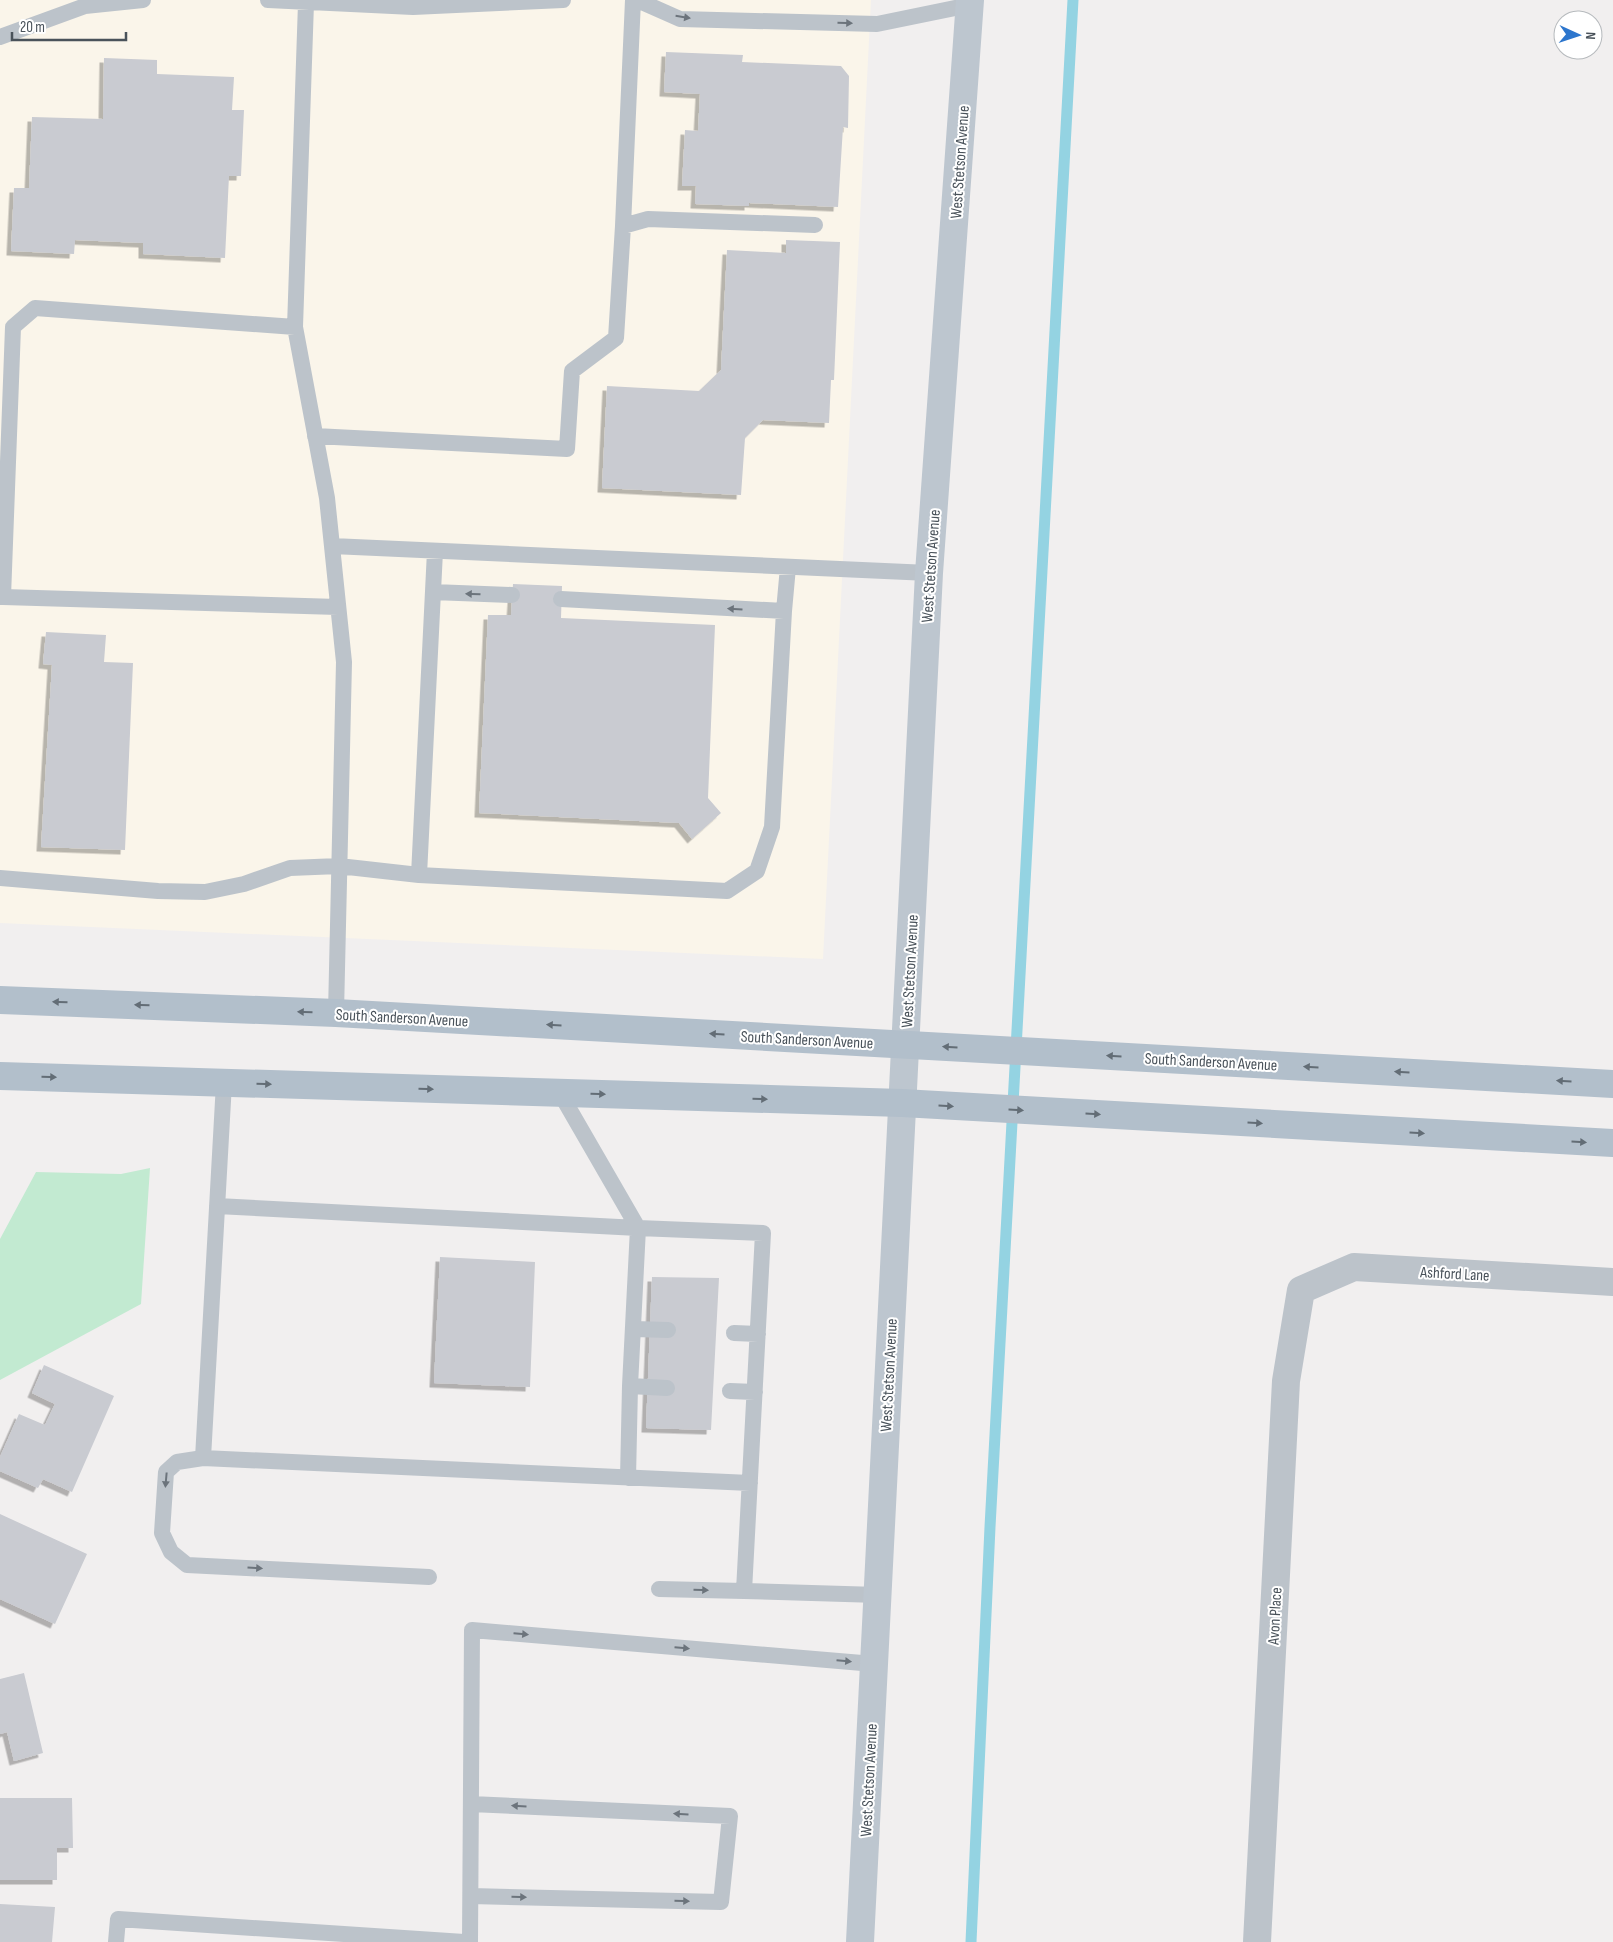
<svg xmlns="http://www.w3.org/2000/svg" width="1613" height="1942" font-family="'Sofia Sans Condensed',sans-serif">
  <defs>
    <filter id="shadow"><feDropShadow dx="-4.5" dy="4.5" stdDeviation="0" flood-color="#0004"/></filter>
  </defs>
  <rect width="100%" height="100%" fill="#f1efef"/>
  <!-- commercial -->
  <path fill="#faf5ea" d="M0 0H871L823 959 0 923Z"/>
  <!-- green -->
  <path fill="#c2ead1" d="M150 1168 141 1304 0 1380V1239L36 1172 121 1174Z"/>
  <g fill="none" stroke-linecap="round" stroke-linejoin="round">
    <!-- stream -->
    <path stroke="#94d3e2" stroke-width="11" d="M971 1942 990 1527 1073 0"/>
  </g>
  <!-- building -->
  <path fill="#c9cbd1" filter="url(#shadow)" d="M666 52 743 55 742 62 841 66 849 76 848 128 843 127 838 207 749 203V206L695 204 696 186H682L685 130 698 131 700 94 664 92Z
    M104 58 157 60V74L234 77 232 110H244L241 176H229L225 258 143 254V243L75 240 74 254 11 251 14 188H29L32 117 103 119Z
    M786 240 840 242 834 380H831L829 423 763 420 745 438 741 495 602 488 607 386 699 391 721 370 727 250 786 253Z
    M513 584 562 586 561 618 715 625 708 798 721 813 692 839 679 823 479 813 488 615H511Z
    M46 632 106 635 104 662 133 663 125 850 41 847 52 665 43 664Z
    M440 1257 535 1262 530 1387 434 1383Z
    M652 1277 719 1278 711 1430 646 1428Z
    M44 1365 114 1396 72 1492 43 1479 38 1488 0 1471V1457L19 1414 45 1425 55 1404 32 1393Z
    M0 1514 87 1554 55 1624 0 1599Z
    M24 1673 43 1753 14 1761 7 1732 0 1734V1679Z
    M0 1798H72L73 1848H57V1880H0Z
    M0 1904 55 1907 52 1942H0Z"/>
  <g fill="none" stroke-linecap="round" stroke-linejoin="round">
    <!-- lane -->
    <path stroke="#bcc3ca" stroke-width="16" d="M268 0 413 7 563 0
      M637 0 680 19 877 24 970 5
      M306 3 295 327 327 498 344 662 336 1013
      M0 37 85 6 143 0
      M623 226 648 219 815 225
      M315 436 567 449 572 371 616 338 623 226 633 0
      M332 546 929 573
      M433 592 512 595
      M0 597H3L13 327 35 308 295 327
      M3 597 338 607
      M561 599 784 611
      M419 875 435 551
      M0 878 158 891 205 892 244 884 290 868 339 866 419 875 727 891 757 871 772 827 784 611 788 567
      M224 1083 203 1458 750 1483
      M560 1093 638 1228 763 1233 744 1591 878 1595
      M217 1206 638 1228 630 1386 628 1478
      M634 1329 668 1330
      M734 1333 758 1334
      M630 1386 667 1388
      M730 1391 755 1392
      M203 1458 177 1462 166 1472 162 1533 171 1552 187 1565 429 1577
      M659 1589 744 1591
      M471 1896 721 1902 730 1816 471 1804
      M116 1942 118 1919 464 1942
      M470 1942 472 1630 874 1664"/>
    <!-- street -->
    <path stroke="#bcc3ca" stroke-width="28" d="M1257 1942 1286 1381 1301 1290 1354 1267 1613 1282"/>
    <!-- secondary -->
    <path stroke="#bdc6cf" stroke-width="28" d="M860 1942 929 573 970 0"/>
    <!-- primary -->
    <path stroke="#b2bfcb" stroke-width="28" d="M0 1000 336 1013 1613 1084
      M0 1076 902 1103 1613 1143"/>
  </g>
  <!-- one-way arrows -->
  <defs><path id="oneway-solid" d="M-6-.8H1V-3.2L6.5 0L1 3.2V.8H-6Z" transform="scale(1.25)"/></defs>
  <g fill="#6c747c">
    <use href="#oneway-solid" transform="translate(683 17) rotate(9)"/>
    <use href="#oneway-solid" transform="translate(845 23) rotate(1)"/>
    <use href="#oneway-solid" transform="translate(473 594) rotate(-178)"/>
    <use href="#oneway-solid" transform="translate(735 609) rotate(-177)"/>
    <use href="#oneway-solid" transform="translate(166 1480) rotate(95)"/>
    <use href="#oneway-solid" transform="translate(255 1568) rotate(3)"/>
    <use href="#oneway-solid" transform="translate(701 1590) rotate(2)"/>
    <use href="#oneway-solid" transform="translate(521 1634) rotate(5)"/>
    <use href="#oneway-solid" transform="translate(682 1648) rotate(5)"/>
    <use href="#oneway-solid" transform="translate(844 1661) rotate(5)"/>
    <use href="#oneway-solid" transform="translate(519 1806) rotate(-177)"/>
    <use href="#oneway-solid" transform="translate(681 1814) rotate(-177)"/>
    <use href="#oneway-solid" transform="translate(519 1897) rotate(1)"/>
    <use href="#oneway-solid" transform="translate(682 1901) rotate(1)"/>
  </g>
  <g fill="#636d76">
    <use href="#oneway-solid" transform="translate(60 1002) rotate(-178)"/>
    <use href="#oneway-solid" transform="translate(142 1005) rotate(-178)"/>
    <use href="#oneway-solid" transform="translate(305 1012) rotate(-178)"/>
    <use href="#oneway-solid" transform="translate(554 1025) rotate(-177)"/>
    <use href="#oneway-solid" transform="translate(717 1034) rotate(-177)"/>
    <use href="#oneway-solid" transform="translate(950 1047) rotate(-177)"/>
    <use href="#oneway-solid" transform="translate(1114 1056) rotate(-177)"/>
    <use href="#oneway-solid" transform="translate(1311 1067) rotate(-177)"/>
    <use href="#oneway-solid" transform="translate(1402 1072) rotate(-177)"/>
    <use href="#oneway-solid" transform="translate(49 1077) rotate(2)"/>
    <use href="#oneway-solid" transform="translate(1564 1081) rotate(-177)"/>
    <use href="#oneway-solid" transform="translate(264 1084) rotate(2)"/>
    <use href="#oneway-solid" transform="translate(426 1089) rotate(2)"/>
    <use href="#oneway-solid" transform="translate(598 1094) rotate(2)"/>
    <use href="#oneway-solid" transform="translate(760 1099) rotate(2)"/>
    <use href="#oneway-solid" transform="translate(946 1106) rotate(3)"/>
    <use href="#oneway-solid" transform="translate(1016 1110) rotate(4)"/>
    <use href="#oneway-solid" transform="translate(1093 1114) rotate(3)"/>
    <use href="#oneway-solid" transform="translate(1255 1123) rotate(3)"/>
    <use href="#oneway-solid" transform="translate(1417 1133) rotate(3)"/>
    <use href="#oneway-solid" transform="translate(1579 1142) rotate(3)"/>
  </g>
  <g text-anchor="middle" stroke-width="4" stroke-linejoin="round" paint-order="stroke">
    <!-- street labels -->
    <g font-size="16" fill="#49525a" stroke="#fff">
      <text transform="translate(959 162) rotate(-86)" y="6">West Stetson Avenue</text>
      <text transform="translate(930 566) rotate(-86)" y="6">West Stetson Avenue</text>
      <text transform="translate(909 971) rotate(-87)" y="6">West Stetson Avenue</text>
      <text transform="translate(402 1017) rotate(3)" y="6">South Sanderson Avenue</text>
      <text transform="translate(807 1039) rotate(3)" y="6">South Sanderson Avenue</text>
      <text transform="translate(1211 1061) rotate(3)" y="6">South Sanderson Avenue</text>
      <text transform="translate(1455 1273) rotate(3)" y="6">Ashford Lane</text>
      <text transform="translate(888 1375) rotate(-87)" y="6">West Stetson Avenue</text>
      <text transform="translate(1274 1616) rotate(-87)" y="6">Avon Place</text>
      <text transform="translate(868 1780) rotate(-87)" y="6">West Stetson Avenue</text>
    </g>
  </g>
  <!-- north arrow -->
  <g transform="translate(1578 35) rotate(93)"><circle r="24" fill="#ffffff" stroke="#b6babd"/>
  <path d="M0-4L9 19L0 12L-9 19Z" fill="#2d76cd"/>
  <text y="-8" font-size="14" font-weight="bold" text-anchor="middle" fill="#49525a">N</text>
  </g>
  <!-- scale -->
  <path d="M12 32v8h114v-8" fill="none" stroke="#49525a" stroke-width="2.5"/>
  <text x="20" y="32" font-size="15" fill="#49525a" stroke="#ffffff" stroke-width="4" paint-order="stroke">20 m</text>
</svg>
